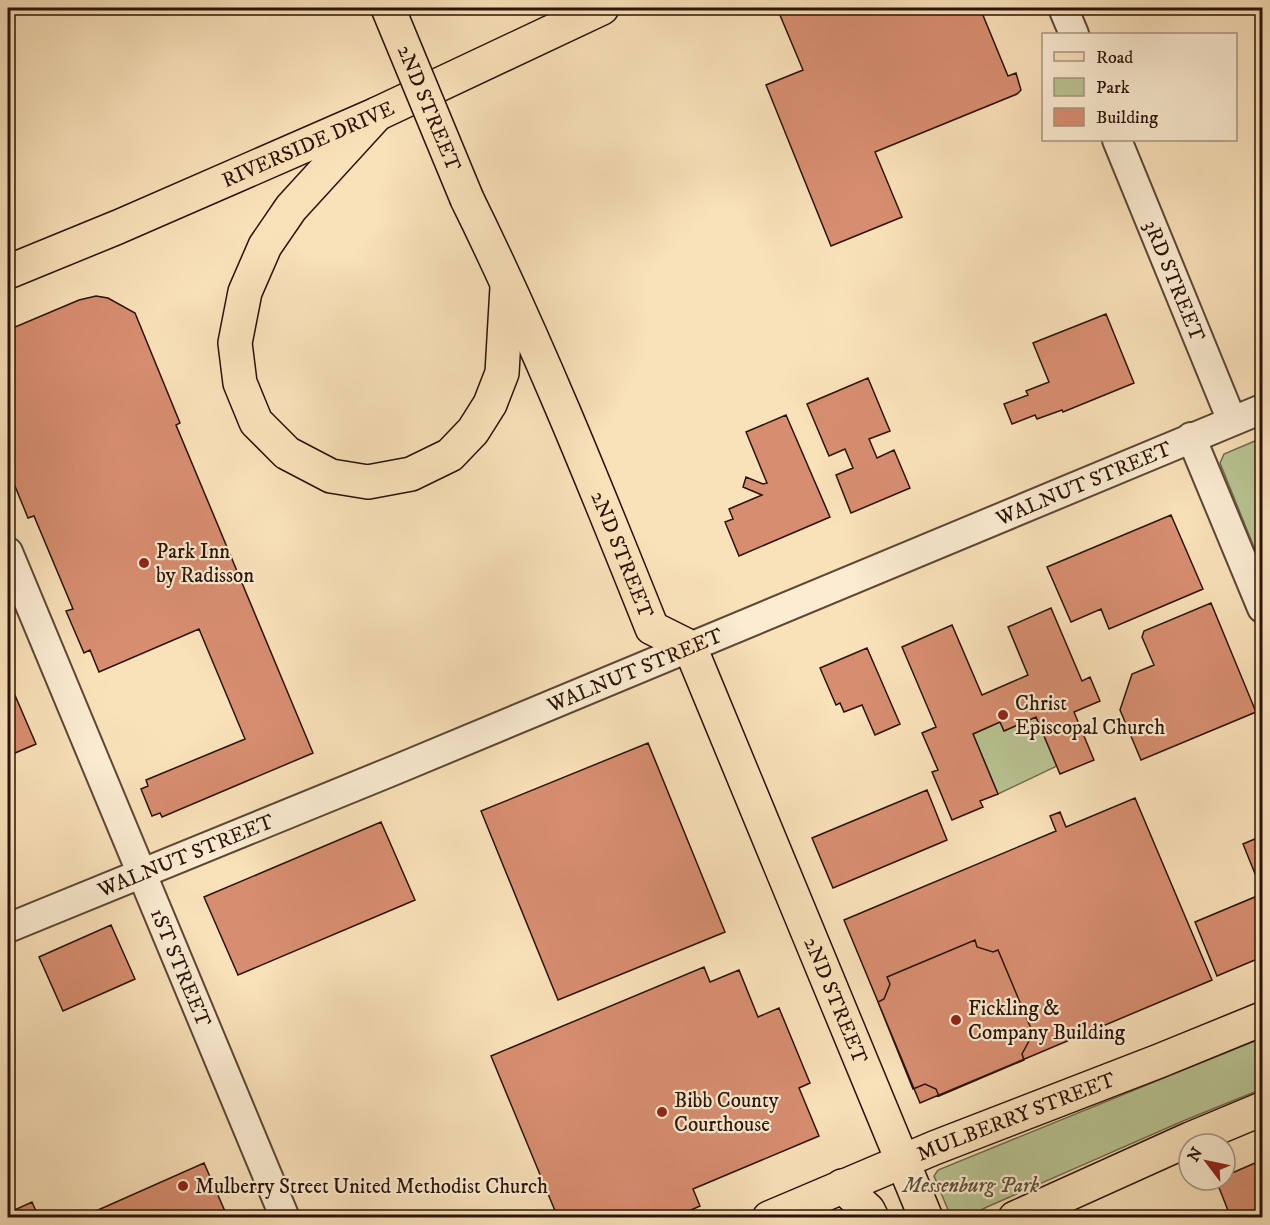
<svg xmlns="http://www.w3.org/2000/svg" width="1270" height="1225" font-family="'IM FELL DW Pica',serif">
  <rect width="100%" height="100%" fill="#f9e1b9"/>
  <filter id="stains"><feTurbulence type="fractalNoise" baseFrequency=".00333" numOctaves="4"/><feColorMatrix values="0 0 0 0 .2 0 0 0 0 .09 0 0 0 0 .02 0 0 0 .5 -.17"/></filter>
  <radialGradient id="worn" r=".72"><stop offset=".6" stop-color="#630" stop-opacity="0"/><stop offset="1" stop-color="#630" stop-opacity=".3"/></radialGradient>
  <!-- green -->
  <path fill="#b9c493" stroke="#726c4d" stroke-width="1.5" d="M1262 438V567L1220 463 1224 454Z
    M1036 717 1057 766 998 794 973 734 1000 722 1004 731Z
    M1262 1038V1089L1183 1121 987 1207 967 1217H951L934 1176 938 1170Z"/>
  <!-- building -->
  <path fill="#d78e70" stroke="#2b1307" stroke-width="1.5" d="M777 8H821L824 14 839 8H865L867 14 882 8H980L1008 76 1016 73 1021 90 1017 94 875 152 902 217 831 246 766 85 803 70Z
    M96 296 108 298 135 313 180 423 176 425 313 753 162 817 160 813 152 816 141 789 148 786 146 780 245 739 199 629 99 672 90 650 84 653 66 611 73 609 34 516 28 518 8 469V330L79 300Z
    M1106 314 1134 383 1063 412 1062 410 1037 419 1035 415 1012 424 1004 404 1028 395 1026 391 1049 382 1033 343Z
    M868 378 890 431 869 439 877 458 894 450 910 488 851 513 836 475 853 468 845 449 829 456 807 404Z
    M786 415 830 517 739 556 725 522 733 519 729 509 762 495 743 487 746 477 763 484 767 483 746 432Z
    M1171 515 1203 589 1109 629 1101 609 1071 622 1047 567Z
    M1211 603 1256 712 1141 760 1120 710 1132 674 1154 665 1142 637 1144 631Z
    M1051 608 1082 681 1090 677 1100 701 1074 712 1094 760 1060 774 1036 717 1004 731 1000 722 973 734 998 794 980 801 983 807 952 820 932 772 938 770 922 733 936 727 902 647 952 625 982 695 1028 675 1008 627Z
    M867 648 900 724 875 735 862 705 844 712 840 703 836 705 820 668Z
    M8 679 36 744 8 756Z
    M648 743 725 932 558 1000 481 811Z
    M927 790 947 840 833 888 812 838Z
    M1135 798 1212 980 920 1103 844 920 1056 831 1050 816 1060 812 1066 827Z
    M381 822 415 900 238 975 204 897Z
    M1262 836V891L1243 844Z
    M1262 894V957L1217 976 1195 922Z
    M111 925 135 979 63 1011 39 957Z
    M975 940 977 947 993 952 998 950 1035 1038 1029 1041 1022 1054 1024 1060 939 1096 936 1089 925 1084 913 1089 878 1002 884 999 890 984 887 977Z
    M704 967 710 982 739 970 758 1017 779 1008 810 1083 799 1088 819 1136 693 1189 700 1206 673 1218H558L491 1056Z
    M1262 1160V1218H1231L1216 1180H1225V1176Z
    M204 1163 227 1216 223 1218H80Z
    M32 1202 39 1218H8V1213Z"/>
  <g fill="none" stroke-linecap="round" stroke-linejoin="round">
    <!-- minor casing -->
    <g stroke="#5e4634" stroke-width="32">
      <g id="minor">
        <path d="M1063 8 1074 34"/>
        <path id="s1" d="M1117 140 1232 421"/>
        <path d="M1191 437 1262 608"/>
        <path id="s2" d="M8 552 285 1218"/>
        <path id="s3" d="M8 928 395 770 1262 409"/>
      </g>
    </g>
    <!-- major casing -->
    <g stroke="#2b1307" stroke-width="36">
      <g id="major">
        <path d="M377 114 291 208 265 246 245 292 235 343 240 383 256 422 287 453 331 476 368 482 411 474 450 455 473 431 490 404 502 373 507 287"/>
        <path id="s4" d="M467 199C536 339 594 483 652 628L690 647 926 1218"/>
        <path id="s5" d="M8 272 118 227 377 114 602 8"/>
        <path d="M842 1186 868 1210 872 1218"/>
        <path id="s6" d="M769 1218 934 1148 1159 1061 1262 1019"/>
        <path d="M1015 1218 1190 1139 1262 1109"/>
      </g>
    </g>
    <!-- minor -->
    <use href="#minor" stroke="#fbecd2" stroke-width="28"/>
    <!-- major -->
    <use href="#major" stroke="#f9e1b9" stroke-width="33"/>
    <!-- major-bridge casing -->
    <g stroke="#2b1307" stroke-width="36" stroke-linecap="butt">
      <g id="major-bridge">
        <path id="s7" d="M388 8 467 199"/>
      </g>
    </g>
    <!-- major-bridge -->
    <use href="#major-bridge" stroke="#f9e1b9" stroke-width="33"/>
  </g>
  <!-- markers -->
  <g fill="#8f2418" stroke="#fbecd2" stroke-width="2">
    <circle cx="144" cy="563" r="6"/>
    <circle cx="1003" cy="715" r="6"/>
    <circle cx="956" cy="1020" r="6"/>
    <circle cx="662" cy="1112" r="6"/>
    <circle cx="183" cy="1186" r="6"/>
  </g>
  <g text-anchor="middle" stroke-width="4.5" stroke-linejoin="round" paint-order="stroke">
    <!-- street labels -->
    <g font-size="21" fill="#2b1307" stroke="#fbecd2">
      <text dy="7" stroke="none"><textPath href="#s7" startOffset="108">2ND STREET</textPath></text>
      <text dy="7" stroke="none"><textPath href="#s5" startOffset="326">RIVERSIDE DRIVE</textPath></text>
      <text dy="7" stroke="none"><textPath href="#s1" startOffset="152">3RD STREET</textPath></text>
      <text dy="7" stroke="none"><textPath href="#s3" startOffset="1164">WALNUT STREET</textPath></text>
      <text dy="7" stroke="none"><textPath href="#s4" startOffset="388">2ND STREET</textPath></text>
      <text dy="7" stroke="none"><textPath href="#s3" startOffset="678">WALNUT STREET</textPath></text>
      <text dy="7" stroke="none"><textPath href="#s3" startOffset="192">WALNUT STREET</textPath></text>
      <text dy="7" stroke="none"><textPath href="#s2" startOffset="450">1ST STREET</textPath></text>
      <text dy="7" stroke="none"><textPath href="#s4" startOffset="892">2ND STREET</textPath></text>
      <text dy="7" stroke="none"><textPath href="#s6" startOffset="267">MULBERRY STREET</textPath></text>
    </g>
    <!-- poi labels -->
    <g font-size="21" fill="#2b1307" stroke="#fbecd2" text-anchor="start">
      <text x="156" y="558">Park Inn<tspan x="156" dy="24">by Radisson</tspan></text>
      <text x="1015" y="710">Christ<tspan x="1015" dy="24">Episcopal Church</tspan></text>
      <text x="968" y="1015">Fickling &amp;<tspan x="968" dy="24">Company Building</tspan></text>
      <text x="674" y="1107">Bibb County<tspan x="674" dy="24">Courthouse</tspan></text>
      <text x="195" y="1193">Mulberry Street United Methodist Church</text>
    </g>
    <!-- park labels -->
    <g font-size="21" font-style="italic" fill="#5d5138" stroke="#fbecd2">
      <text x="971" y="1192">Messenburg Park</text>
    </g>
  </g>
  <!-- margin -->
  <rect width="1270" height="1225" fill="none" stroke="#f9e1b9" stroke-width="30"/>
  <rect x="9" y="9" width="1252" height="1207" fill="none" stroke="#2b1307" stroke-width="3"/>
  <rect x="15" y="15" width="1240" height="1195" fill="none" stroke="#2b1307" stroke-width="1.5"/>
  <!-- legend -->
  <rect x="1042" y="33" width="195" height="108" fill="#fbecd2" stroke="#a89581" stroke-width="1.5"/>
  <rect x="1054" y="52" width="30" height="9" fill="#f9e1b9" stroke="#a89581" stroke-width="1.5"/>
  <text x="1096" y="63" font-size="18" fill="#2b1307">Road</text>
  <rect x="1054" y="78" width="30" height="18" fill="#b9c493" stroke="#a89581" stroke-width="1.5"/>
  <text x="1096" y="93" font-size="18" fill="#2b1307">Park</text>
  <rect x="1054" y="108" width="30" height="18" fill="#d78e70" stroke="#a89581" stroke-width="1.5"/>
  <text x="1096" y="123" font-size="18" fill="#2b1307">Building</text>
  <!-- north arrow -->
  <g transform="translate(1207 1162) rotate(302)"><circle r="28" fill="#fbecd2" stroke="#a89581" stroke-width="1.5"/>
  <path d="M0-4.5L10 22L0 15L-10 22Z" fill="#8f2418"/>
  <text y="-9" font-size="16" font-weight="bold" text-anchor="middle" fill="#2b1307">N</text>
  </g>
  <rect width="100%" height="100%" filter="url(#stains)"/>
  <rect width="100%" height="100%" fill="url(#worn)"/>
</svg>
